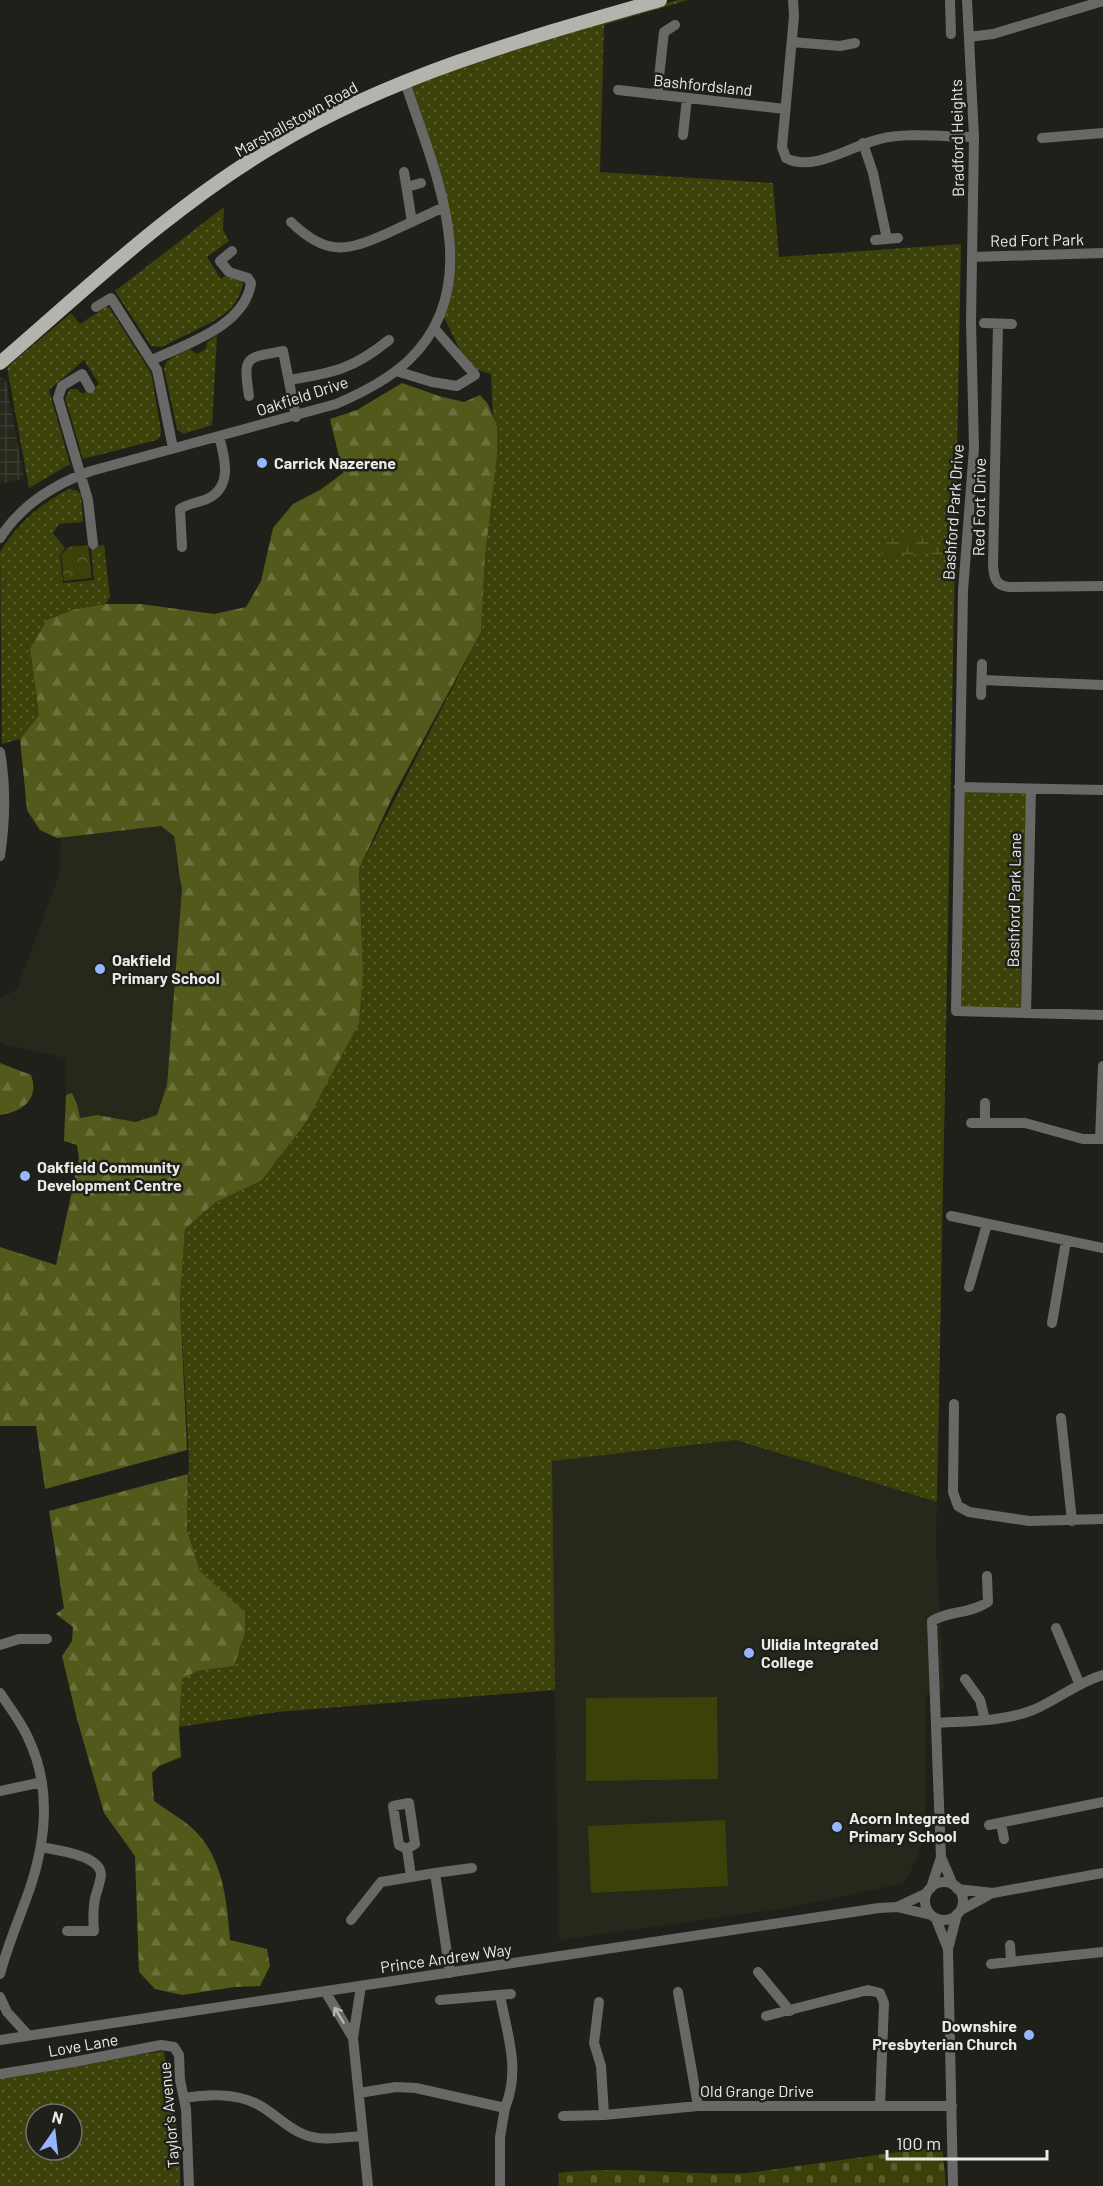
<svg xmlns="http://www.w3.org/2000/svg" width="1103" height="2186" font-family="Barlow,sans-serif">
  <defs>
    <pattern id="industrial-grid" width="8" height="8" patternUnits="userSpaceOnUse" patternTransform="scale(1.5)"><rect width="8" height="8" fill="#26281c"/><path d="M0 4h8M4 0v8" fill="none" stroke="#3b3d32"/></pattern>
    <pattern id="grass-dots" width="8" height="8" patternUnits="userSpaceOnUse" patternTransform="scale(1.5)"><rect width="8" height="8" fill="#3c4109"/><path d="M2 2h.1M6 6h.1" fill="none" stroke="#585d2d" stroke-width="1.8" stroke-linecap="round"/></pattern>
    <pattern id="forest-firs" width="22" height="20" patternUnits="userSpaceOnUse" patternTransform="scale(1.5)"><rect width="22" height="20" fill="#52591a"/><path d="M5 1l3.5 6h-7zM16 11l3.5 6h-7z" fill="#6b713b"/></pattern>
    <pattern id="wetland-marsh" width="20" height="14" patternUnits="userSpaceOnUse" patternTransform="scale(1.5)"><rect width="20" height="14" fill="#3c4109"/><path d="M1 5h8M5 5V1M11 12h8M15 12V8" fill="none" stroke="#585d2d"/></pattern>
    <pattern id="cemetery-stones" width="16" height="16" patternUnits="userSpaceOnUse" patternTransform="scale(1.5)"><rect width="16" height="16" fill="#3c4109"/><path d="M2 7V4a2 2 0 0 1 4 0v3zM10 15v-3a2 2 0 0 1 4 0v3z" fill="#585d2d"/></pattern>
    <pattern id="park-crowns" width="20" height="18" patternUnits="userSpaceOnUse" patternTransform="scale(1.5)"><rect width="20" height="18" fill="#3c4109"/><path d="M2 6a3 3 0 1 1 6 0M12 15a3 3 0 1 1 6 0" fill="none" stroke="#585d2d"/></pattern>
  </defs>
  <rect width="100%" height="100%" fill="#1f201a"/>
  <!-- built -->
  <path fill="#26281c" d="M161 826 174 835 178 851 177 870 182 888 167 1085 157 1115 136 1122 97 1115 80 1118 77 1104 72 1093 66 1095 65 1058 7 1045 0 1041V999L17 989 59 875 61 837Z
    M736 1440 937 1502 936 1547 944 1690 926 1695V1803L919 1852 906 1881 895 1885 788 1908 559 1940 551 1461Z"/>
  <!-- industrial -->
  <path fill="url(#industrial-grid)" d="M0 377 6 380 24 479 0 484Z"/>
  <!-- grass -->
  <path fill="url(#grass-dots)" fill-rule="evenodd" d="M678 0H688L604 25 600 172 773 183 779 257 961 244 937 1502 736 1440 552 1461 555 1690 277 1712 179 1727 182 1678 197 1671 234 1666 245 1633 244 1612 200 1571 187 1530 189 1460 180 1300 185 1229 216 1202 261 1181 305 1124 363 972 359 869 481 632 485 557 495 466 491 374 468 367 441 311 452 262 429 159 405 82Z
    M224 207 223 230 229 241 207 257 221 279 224 276 242 281 243 284C241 291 238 300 233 306 222 320 180 337 162 347L151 346 115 291Z
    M106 307H109L151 373 161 430 160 437 157 440 83 459 65 398 70 389H77L82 394 99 384 84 360 49 390 70 464 29 488 7 367 71 313 80 324Z
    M217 335 212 425 183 434 177 429 164 369 166 362 176 355 190 349 197 354 206 349 207 342Z
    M69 489 78 491 81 495 83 522 59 524 53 533 65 548 60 555 63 583 94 580 91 546 104 545 110 597 106 604 76 609 30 649 39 715 20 739 2 744 0 552C17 524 40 504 69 489Z
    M959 787 1031 789 1026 1013 956 1011Z
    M164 2051 180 2148V2186H0V2075ZM36 2114H72V2150H36Z"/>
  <!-- forest -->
  <path fill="url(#forest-firs)" d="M402 383 439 396 464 402 480 395 488 404 497 427V454L485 557 481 632 392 798 359 869 363 972 359 1023 305 1124 261 1181 216 1202 185 1229 180 1300 187 1450 45 1489 36 1426H0V1247L56 1265 79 1158 77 1145 64 1141 66 1095 72 1093 77 1104 80 1118 97 1115 136 1122 157 1115 167 1085 182 888C177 870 178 853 174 836L161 826 57 838 40 830 27 810 20 739 39 715 30 649 47 620 76 609 106 604H141L214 614 246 607 261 581 273 528 293 504 320 490 343 473 330 419 357 410Z
    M0 1063 31 1075C40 1099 22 1112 0 1115Z
    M188 1474 187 1530 200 1571 245 1612V1633L234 1666 197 1671 182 1679 179 1727 181 1757 159 1766 152 1773 154 1801C166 1810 181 1818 192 1828 223 1856 227 1901 230 1940L267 1949 270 1966 260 1986 235 1987 182 1995 155 1989 139 1972 135 1856 104 1813 77 1719 62 1656 72 1641 73 1627 56 1614 64 1608 49 1511Z"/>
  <!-- wetland -->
  <path fill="url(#wetland-marsh)" d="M905 534 922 537 927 545 943 546 946 554 940 560 927 550 914 555 898 554 886 557 882 555C876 537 895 540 905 534Z"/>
  <!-- cemetery -->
  <path fill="url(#cemetery-stones)" d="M942 2146 946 2186H559L558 2173C621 2165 684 2176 747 2173Z"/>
  <!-- park -->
  <path fill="url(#park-crowns)" d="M88 545 92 578 64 581 61 555 68 547Z"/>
  <!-- garden -->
  <path fill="#3c4109" d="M717 1697 718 1779 586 1781V1698Z
    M725 1820 728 1886 591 1893 588 1826Z"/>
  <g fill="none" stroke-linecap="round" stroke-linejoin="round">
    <!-- minor -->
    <path stroke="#686966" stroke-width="10" d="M793 0 794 16 782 147 786 158C814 173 852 145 880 139 906 132 946 137 974 137
      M950 0 951 34
      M967 0 974 137 971 322 974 448 963 591 956 1011 1103 1015
      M969 37 993 34 1103 1
      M792 42 840 46 855 43
      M618 90 785 109
      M657 95 664 32 675 25
      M683 135 687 98
      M1042 138 1103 133
      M863 143 873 173 887 239
      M404 172 412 222
      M407 187 421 183
      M291 222C326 256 346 252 388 233 407 224 425 216 444 207
      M875 240 898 238
      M972 257 1103 253
      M96 307 111 298 157 370 173 448
      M984 323 1012 324
      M998 324 993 566C994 578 996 586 1009 587L1103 586
      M152 360C186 344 245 326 251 283L248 278 229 272 220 261 232 251
      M396 371 432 382 457 386 475 375 434 328
      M289 380C333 373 353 369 389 340
      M90 388 82 374 62 386 58 398 88 500 93 544
      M249 396C243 356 245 358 283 351L296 417
      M0 538C21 505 55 484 91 471L336 404C362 393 388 380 409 360 489 283 433 169 405 82
      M182 547 180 509C188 503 198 503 207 499 233 487 225 458 219 436
      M982 680 1103 685
      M981 695 982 664
      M0 752C6 785 5 822 0 856
      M959 787 1103 790
      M1026 1013 1031 789
      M971 1123H1025L1083 1139H1103
      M985 1123V1103
      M1100 1139 1103 1066
      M951 1216 1103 1248
      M969 1287 987 1224
      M1052 1323 1066 1241
      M954 1404 953 1492 958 1506 969 1512 1029 1521 1103 1519
      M1061 1418 1072 1521
      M1056 1628 1080 1685
      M0 1645 19 1639H47
      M965 1679 980 1700 985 1720
      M0 1693C10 1708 22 1723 29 1740 51 1787 46 1840 30 1888 20 1917 8 1944 0 1974
      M936 1723C968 1721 1002 1722 1033 1710 1057 1700 1078 1682 1103 1675
      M0 1791 42 1782
      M1001 1823 1004 1839
      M989 1825 1103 1802
      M41 1847C56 1850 101 1855 101 1875 100 1883 97 1891 95 1898 93 1909 93 1920 94 1931H67
      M407 1849 399 1845 393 1806 409 1803 415 1844 407 1849 411 1876
      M941 1857 953 1885
      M435 1873 472 1868
      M925 1901a19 19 0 1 1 38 0a19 19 0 1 1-38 0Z
      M931 1888 941 1857 932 1621C950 1610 967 1615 988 1602L987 1576
      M957 1889 993 1893 1103 1873
      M897 1907 927 1893
      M961 1910 992 1893
      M936 1919 948 1949
      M351 1920 381 1882 435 1873 450 1973
      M1010 1945 1011 1962
      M991 1964 1103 1952
      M758 1972 790 2011
      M361 1986 353 2038 368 2186
      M325 1991 353 2038
      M678 1992 698 2106
      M500 1995C507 2035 521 2068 505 2108
      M0 1997 7 2012 28 2035
      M440 2000 511 1994
      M599 2002 594 2043 601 2066 604 2115
      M766 2016 868 1990 880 1993 884 2003 880 2106
      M0 2040 879 1908 897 1907 931 1915
      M0 2074 68 2063 161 2045 174 2047 179 2055 180 2080 186 2109 189 2186
      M359 2093 396 2087 416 2088 505 2108 500 2137V2186
      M184 2098C206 2094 236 2093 257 2104 273 2112 286 2127 303 2134 321 2142 343 2137 362 2136
      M563 2116 604 2115 698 2106H952
      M953 2186 948 1949 957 1914"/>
    <!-- major -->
    <path stroke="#b3b4ad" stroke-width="14" d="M0 363C88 287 174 205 274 146 392 75 530 37 660 0"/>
  </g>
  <!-- one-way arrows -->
  <defs><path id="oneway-shaft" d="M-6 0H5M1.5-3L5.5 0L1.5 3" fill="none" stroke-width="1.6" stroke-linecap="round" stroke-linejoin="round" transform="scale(1.5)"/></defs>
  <use stroke="#b6b7b3" href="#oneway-shaft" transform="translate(339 2015) rotate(-121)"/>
  <!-- markers -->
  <g fill="#96b6fd" stroke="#1f201a" stroke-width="2">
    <circle cx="262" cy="463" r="6"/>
    <circle cx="100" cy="969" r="6"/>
    <circle cx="25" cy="1176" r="6"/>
    <circle cx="749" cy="1653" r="6"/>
    <circle cx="837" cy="1827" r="6"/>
    <circle cx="1029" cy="2035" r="6"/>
  </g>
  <g text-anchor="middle" stroke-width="5" stroke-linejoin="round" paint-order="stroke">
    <!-- street labels -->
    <g font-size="16" fill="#eaebe7" stroke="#1f201a">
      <text transform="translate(703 85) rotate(6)" y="6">Bashfordsland</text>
      <text transform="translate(296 119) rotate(-29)" y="6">Marshallstown Road</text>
      <text transform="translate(957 138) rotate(-91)" y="6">Bradford Heights</text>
      <text transform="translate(1037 240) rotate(-1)" y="6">Red Fort Park</text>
      <text transform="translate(302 396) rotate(-18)" y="6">Oakfield Drive</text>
      <text transform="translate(979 507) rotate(-89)" y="6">Red Fort Drive</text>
      <text transform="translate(953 512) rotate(-86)" y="6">Bashford Park Drive</text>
      <text transform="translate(1014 900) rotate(-89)" y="6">Bashford Park Lane</text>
      <text transform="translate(446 1958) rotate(-8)" y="6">Prince Andrew Way</text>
      <text transform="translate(83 2045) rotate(-10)" y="6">Love Lane</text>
      <text x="757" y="2097">Old Grange Drive</text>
      <text transform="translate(169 2115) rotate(-95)" y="6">Taylor's Avenue</text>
    </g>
    <!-- poi labels -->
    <g font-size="16" font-weight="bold" fill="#eaebe7" stroke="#1f201a" text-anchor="start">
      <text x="274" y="469">Carrick Nazerene</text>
      <text x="112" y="966">Oakfield<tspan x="112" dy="18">Primary School</tspan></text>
      <text x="37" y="1173">Oakfield Community<tspan x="37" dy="18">Development Centre</tspan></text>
      <text x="761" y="1650">Ulidia Integrated<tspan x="761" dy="18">College</tspan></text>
      <text x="849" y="1824">Acorn Integrated<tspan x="849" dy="18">Primary School</tspan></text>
      <text x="1017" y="2032" text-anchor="end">Downshire<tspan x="1017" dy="18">Presbyterian Church</tspan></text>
    </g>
  </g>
  <!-- north arrow -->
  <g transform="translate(54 2132) rotate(14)"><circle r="28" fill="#1f201a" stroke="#70716c" stroke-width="1.5"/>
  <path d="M0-4.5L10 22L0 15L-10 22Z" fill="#96b6fd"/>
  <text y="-9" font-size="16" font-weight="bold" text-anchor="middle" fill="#eaebe7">N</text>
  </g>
  <!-- scale -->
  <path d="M887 2150v9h160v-9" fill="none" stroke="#eaebe7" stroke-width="3"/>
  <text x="896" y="2150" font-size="18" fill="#eaebe7" stroke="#1f201a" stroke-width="4.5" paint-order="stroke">100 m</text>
</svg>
